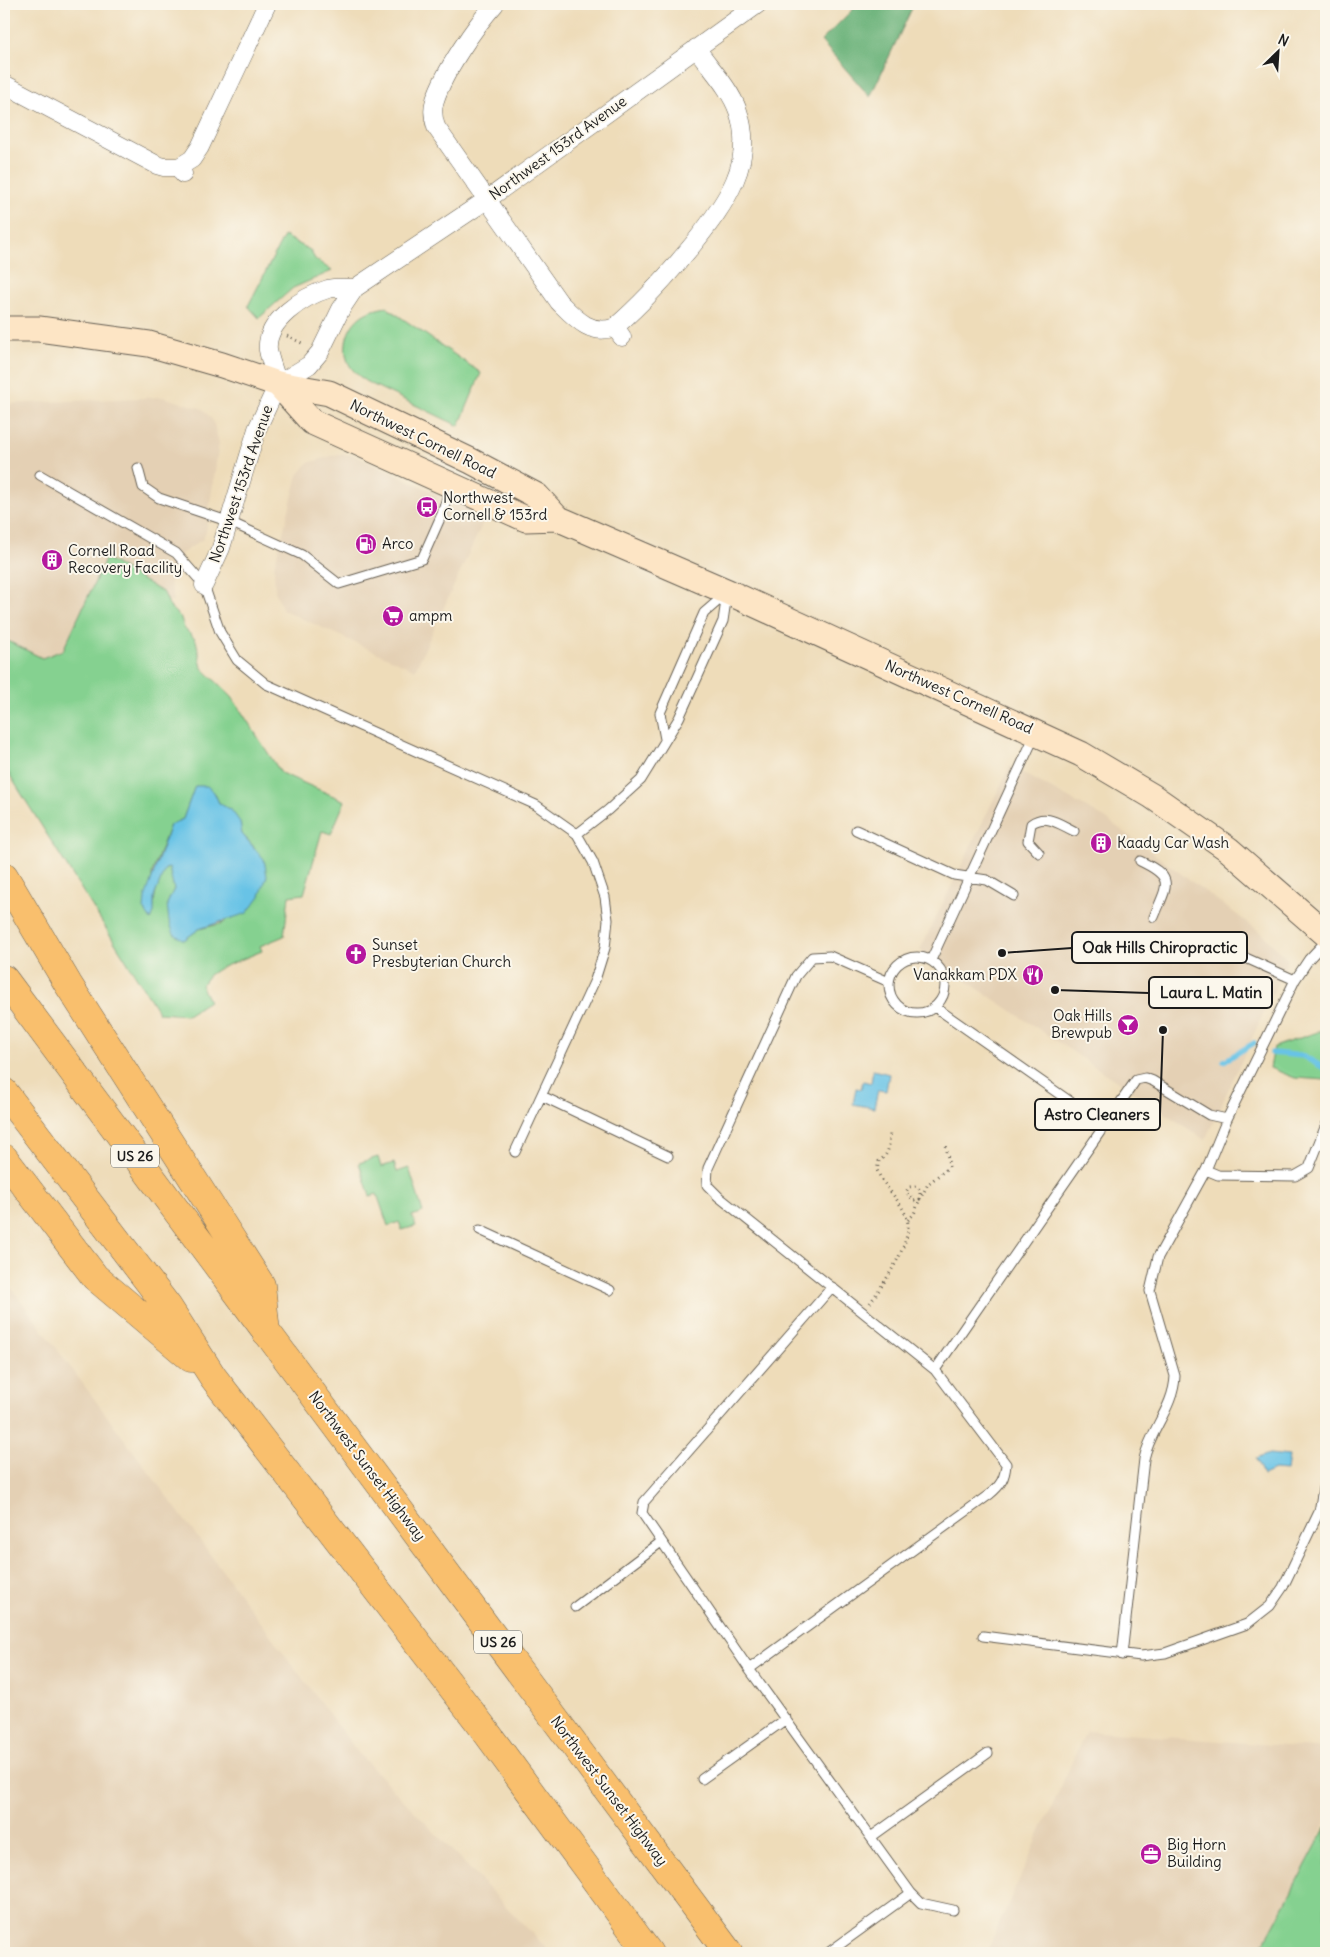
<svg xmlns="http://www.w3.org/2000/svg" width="1330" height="1957" font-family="Delius,sans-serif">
  <rect width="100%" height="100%" fill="#fbf7ec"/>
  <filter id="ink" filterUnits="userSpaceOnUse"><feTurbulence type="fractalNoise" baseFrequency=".02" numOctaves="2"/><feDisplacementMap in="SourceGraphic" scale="10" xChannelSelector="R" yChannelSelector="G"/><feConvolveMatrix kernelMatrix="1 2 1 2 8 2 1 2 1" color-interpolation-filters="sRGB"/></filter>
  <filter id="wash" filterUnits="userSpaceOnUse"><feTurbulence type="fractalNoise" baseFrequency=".0096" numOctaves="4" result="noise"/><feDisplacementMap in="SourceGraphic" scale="20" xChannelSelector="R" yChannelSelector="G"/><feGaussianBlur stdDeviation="1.12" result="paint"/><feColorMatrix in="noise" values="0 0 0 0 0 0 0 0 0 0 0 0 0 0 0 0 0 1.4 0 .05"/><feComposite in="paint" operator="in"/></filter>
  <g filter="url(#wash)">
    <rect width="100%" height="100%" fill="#eedcb9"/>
    <!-- built -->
    <path fill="#e4d0b4" d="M163 397 203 409 213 421 219 443 206 532 203 539 181 554 173 569 170 582 174 601H167L164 593 106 558 63 650 42 658 4 639V404Z
      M338 454 353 455 486 516 415 670 283 610 275 591 274 567 298 475 308 463Z
      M1010 766 1105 818 1259 931 1288 960 1205 1140 920 950Z
      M4 1283 10 1286 359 1754 551 1953H4Z
      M1086 1731 1326 1749V1822L1266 1953H986Z"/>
    <!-- green -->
    <path fill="#85d190" stroke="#507656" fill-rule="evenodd" d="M284 236 310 250 315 259 332 271 293 288 259 318 248 306Z
      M386 307 481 373 459 426 365 381C361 377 356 374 353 370 340 355 345 329 360 317 367 311 377 309 386 307Z
      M106 558 164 593 170 607 181 618 184 628 196 640 202 668 232 697 281 773 345 801 331 834 322 831 304 894 289 896 284 936 260 946 262 951 218 969 209 975 201 985 209 1001 187 1015 159 1013 4 766V639L42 658 63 650ZM195 786 214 792 219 803 232 811 242 834 255 848 224 923 199 929 184 940 167 904 174 889 169 868 165 869C161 877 157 887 155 896 153 904 155 912 151 920L152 873 170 825 183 819Z
      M1326 1029V1080L1295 1078 1270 1068 1274 1047Z
      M378 1157 381 1167 394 1163 397 1172 409 1168 423 1212 412 1216 416 1226 402 1230 399 1222 388 1226 377 1194 370 1196 359 1163Z
      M1326 1827V1953H1259Z"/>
    <!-- forest -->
    <path fill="#6cb37a" stroke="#44684b" d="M858 4H914L870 97 821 41Z"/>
    <!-- water -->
    <path fill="#68c3e6" stroke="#427081" d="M195 786H207L214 792 219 803 232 811 240 822 242 834 264 859 267 876 260 896 247 913 199 929 184 940 174 934 169 921 167 904 174 889 169 868 165 869 154 897V913L151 920 144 909 145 898 170 825 183 819Z
      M873 1070 889 1074 886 1091 878 1090 874 1108 853 1104 856 1088 861 1089 863 1081 871 1083Z
      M1269 1454 1289 1456 1287 1471 1274 1470 1263 1475 1256 1459Z"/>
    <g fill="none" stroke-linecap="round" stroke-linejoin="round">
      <!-- stream -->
      <path stroke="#68c3e6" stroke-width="5.5" d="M1272 1053 1303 1056 1326 1069
        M1224 1061 1254 1043"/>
    </g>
  </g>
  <g filter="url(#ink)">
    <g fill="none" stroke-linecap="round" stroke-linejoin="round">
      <!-- service casing -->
      <g stroke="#665f53" stroke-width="11">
        <path id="service" d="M138 468 143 487 159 498 230 522 302 555 339 584 422 559 442 514 451 485
          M40 475 176 553 204 585 220 632 237 660 266 684 536 805 577 834 593 862 605 897 608 920 605 948 595 980 515 1152
          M665 739 660 713 704 613 726 594
          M856 830 954 875 987 880 1014 896
          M577 834 608 810 641 780 679 718 723 621 727 594
          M1039 853 1028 841 1031 824C1046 813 1059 824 1074 831
          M1140 861C1176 878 1167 885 1154 917
          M1199 937 1295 980
          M889 985a28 28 0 1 1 56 0a28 28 0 1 1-56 0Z
          M931 960 1035 735
          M935 1007 1105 1126
          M542 1096 668 1156
          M1206 1170 1218 1175 1295 1176 1309 1168 1326 1125
          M480 1230 610 1290
          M832 1287 644 1502 642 1513 749 1669 911 1893 921 1903 953 1910
          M935 1370 1136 1080 1145 1078 1153 1081 1209 1115 1227 1119
          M575 1607 661 1542
          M983 1636 1141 1656 1165 1653 1247 1624 1270 1606 1283 1587 1319 1512 1326 1471
          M1122 1655 1144 1459C1150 1430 1174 1407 1175 1376L1150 1291 1158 1257 1206 1170 1227 1119 1295 980 1309 959 1326 941
          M749 1669 990 1494C1001 1485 1005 1478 1006 1464L935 1370 719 1197 707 1185 708 1168 796 976 812 957 830 956 889 982
          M702 1779 786 1719
          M871 1837 988 1753
          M828 1953 911 1893"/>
      </g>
      <!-- minor casing -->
      <g stroke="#665f53" stroke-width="19">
        <path id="minor" d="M495 4C475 26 444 72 435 100 432 109 433 118 436 127L559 302C574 317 591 337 615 327L622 337
          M4 84 157 165 164 167H179L183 174
          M179 167 192 159 200 147 267 4
          M615 327C645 301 670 273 695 242 725 204 756 162 738 111 730 88 710 68 696 48
          M278 384C275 373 270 361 268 350 265 321 304 296 328 289 336 287 347 288 355 288
          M204 585 221 548 257 429 278 384 309 365 320 352 341 309 355 288 488 199 758 4"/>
      </g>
      <!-- secondary casing -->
      <g stroke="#665f53" stroke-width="27">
        <path id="secondary" d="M4 329H39L149 344 222 365 278 384 329 393 471 461 537 496 557 518 728 592 1081 754 1152 796 1228 849 1326 934
          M278 384 312 422 526 519 557 518"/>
      </g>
      <!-- motorway casing -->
      <g stroke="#665f53" stroke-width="29">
        <path id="motorway" d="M4 876 68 984 261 1285 266 1332
          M4 979 729 1953
          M4 1092 168 1307 213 1377 481 1725 649 1953
          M4 1158 95 1277 191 1358"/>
      </g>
      <!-- path -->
      <path stroke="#665f53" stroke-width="3" stroke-dasharray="1 4" stroke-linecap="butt" d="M287 336 304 344
        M427 507 431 499
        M920 1199 914 1201 906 1192 909 1187 916 1186 920 1190V1199L928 1184 949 1167 946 1144
        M908 1220 914 1214 920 1199
        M870 1303C882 1286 914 1241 907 1219 902 1201 884 1188 877 1170L879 1161C890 1154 889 1145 890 1133"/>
      <!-- service -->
      <use href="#service" stroke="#fff" stroke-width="9"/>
      <!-- minor -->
      <use href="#minor" stroke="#fff" stroke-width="18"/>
      <!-- secondary -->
      <use href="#secondary" stroke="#fde5c5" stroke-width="25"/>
      <!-- motorway -->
      <use href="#motorway" stroke="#f9bf6d" stroke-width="28"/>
    </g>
  </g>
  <!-- icons -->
  <defs>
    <g id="bus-disc" transform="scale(1.125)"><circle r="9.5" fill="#b5179e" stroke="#fbf7ec"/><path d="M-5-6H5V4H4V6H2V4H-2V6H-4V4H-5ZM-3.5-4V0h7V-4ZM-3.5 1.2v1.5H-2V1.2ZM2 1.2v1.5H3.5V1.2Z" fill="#fff"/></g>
    <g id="fuel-disc" transform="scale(1.125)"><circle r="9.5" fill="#b5179e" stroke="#fbf7ec"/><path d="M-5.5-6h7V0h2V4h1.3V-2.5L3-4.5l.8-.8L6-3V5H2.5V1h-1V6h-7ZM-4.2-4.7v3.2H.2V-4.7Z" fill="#fff"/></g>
    <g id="building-disc" transform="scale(1.125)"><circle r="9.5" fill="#b5179e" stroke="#fbf7ec"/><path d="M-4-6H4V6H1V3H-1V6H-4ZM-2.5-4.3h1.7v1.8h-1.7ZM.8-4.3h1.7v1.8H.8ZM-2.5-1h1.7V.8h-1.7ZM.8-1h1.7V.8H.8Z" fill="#fff"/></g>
    <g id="supermarket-disc" transform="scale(1.125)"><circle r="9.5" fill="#b5179e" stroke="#fbf7ec"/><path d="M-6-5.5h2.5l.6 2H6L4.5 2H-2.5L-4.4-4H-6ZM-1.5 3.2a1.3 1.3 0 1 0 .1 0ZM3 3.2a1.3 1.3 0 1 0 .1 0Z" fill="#fff"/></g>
    <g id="church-disc" transform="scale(1.125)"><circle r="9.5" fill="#b5179e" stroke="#fbf7ec"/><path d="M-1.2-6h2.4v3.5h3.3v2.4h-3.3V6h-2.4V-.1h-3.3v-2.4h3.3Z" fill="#fff"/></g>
    <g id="restaurant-disc" transform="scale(1.125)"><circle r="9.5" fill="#b5179e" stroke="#fbf7ec"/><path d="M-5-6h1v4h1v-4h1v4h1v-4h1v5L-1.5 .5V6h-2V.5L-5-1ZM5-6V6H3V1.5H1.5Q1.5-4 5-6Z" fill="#fff"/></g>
    <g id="bar-disc" transform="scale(1.125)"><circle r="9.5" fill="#b5179e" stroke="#fbf7ec"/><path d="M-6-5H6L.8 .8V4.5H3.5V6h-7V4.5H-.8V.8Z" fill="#fff"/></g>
    <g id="office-disc" transform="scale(1.125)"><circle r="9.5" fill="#b5179e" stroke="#fbf7ec"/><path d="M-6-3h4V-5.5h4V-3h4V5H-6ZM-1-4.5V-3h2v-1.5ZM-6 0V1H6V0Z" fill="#fff"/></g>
  </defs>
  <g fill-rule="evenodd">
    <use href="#bus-disc" x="427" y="507"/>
    <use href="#fuel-disc" x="366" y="544"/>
    <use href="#building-disc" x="52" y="560"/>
    <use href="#supermarket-disc" x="393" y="616"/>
    <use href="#building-disc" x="1101" y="843"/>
    <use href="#church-disc" x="356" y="954"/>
    <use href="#restaurant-disc" x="1033" y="975"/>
    <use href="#bar-disc" x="1128" y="1025"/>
    <use href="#office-disc" x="1151" y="1854"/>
  </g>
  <g text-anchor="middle" stroke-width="4" stroke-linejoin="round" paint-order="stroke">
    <!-- shield labels -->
    <g fill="#fbf7ec" stroke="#5f5e5a" stroke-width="1">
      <rect x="111" y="1144.5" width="48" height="23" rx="4"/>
      <rect x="474" y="1630.5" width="48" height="23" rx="4"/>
    </g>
    <g font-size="14" font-weight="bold" fill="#1c1c1c">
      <text x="135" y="1161">US 26</text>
      <text x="498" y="1647">US 26</text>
    </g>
    <!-- street labels -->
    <g font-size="15" fill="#1c1c1c" stroke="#fbf7ec">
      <text transform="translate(558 148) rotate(-36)" y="5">Northwest 153rd Avenue</text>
      <text transform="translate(423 439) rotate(26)" y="5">Northwest Cornell Road</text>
      <text transform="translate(241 484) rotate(-71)" y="5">Northwest 153rd Avenue</text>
      <text transform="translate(959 697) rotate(24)" y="5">Northwest Cornell Road</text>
      <text transform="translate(367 1466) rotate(53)" y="5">Northwest Sunset Highway</text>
      <text transform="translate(609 1791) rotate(53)" y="5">Northwest Sunset Highway</text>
    </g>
    <!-- poi labels -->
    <g font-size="15" fill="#1c1c1c" stroke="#fbf7ec" text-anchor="start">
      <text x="443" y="503">Northwest<tspan x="443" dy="17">Cornell &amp; 153rd</tspan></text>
      <text x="382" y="549">Arco</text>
      <text x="68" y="556">Cornell Road<tspan x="68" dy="17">Recovery Facility</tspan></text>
      <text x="409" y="621">ampm</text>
      <text x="1117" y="848">Kaady Car Wash</text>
      <text x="372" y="950">Sunset<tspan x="372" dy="17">Presbyterian Church</tspan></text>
      <text x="1017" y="980" text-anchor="end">Vanakkam PDX</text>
      <text x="1112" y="1021" text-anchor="end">Oak Hills<tspan x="1112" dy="17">Brewpub</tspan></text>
      <text x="1167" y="1850">Big Horn<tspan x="1167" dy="17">Building</tspan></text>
    </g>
  </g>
  <!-- callouts -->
  <path fill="none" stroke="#1c1c1c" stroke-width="2" d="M1002 953L1072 948M1055 990L1149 993M1163 1030L1160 1114"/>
  <g fill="#1c1c1c" stroke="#fbf7ec" stroke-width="2">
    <circle cx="1002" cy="953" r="5"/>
    <circle cx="1055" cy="990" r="5"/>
    <circle cx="1163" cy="1030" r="5"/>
  </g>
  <g fill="#fbf7ec" stroke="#1c1c1c" stroke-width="2">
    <rect x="1072" y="932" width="175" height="31" rx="5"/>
    <rect x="1149" y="977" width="123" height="31" rx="5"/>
    <rect x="1035" y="1099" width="125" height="31" rx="5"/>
  </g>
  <g font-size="16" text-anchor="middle" font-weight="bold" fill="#1c1c1c">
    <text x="1160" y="953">Oak Hills Chiropractic</text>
    <text x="1211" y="998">Laura L. Matin</text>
    <text x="1097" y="1120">Astro Cleaners</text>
  </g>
  <!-- margin -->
  <rect width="1330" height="1957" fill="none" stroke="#fbf7ec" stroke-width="20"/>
  <!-- north arrow -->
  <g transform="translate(1278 52) rotate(25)" stroke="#fbf7ec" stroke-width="4" paint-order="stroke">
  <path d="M0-4L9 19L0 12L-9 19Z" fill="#1c1c1c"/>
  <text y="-8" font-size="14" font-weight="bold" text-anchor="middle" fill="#1c1c1c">N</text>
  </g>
</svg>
